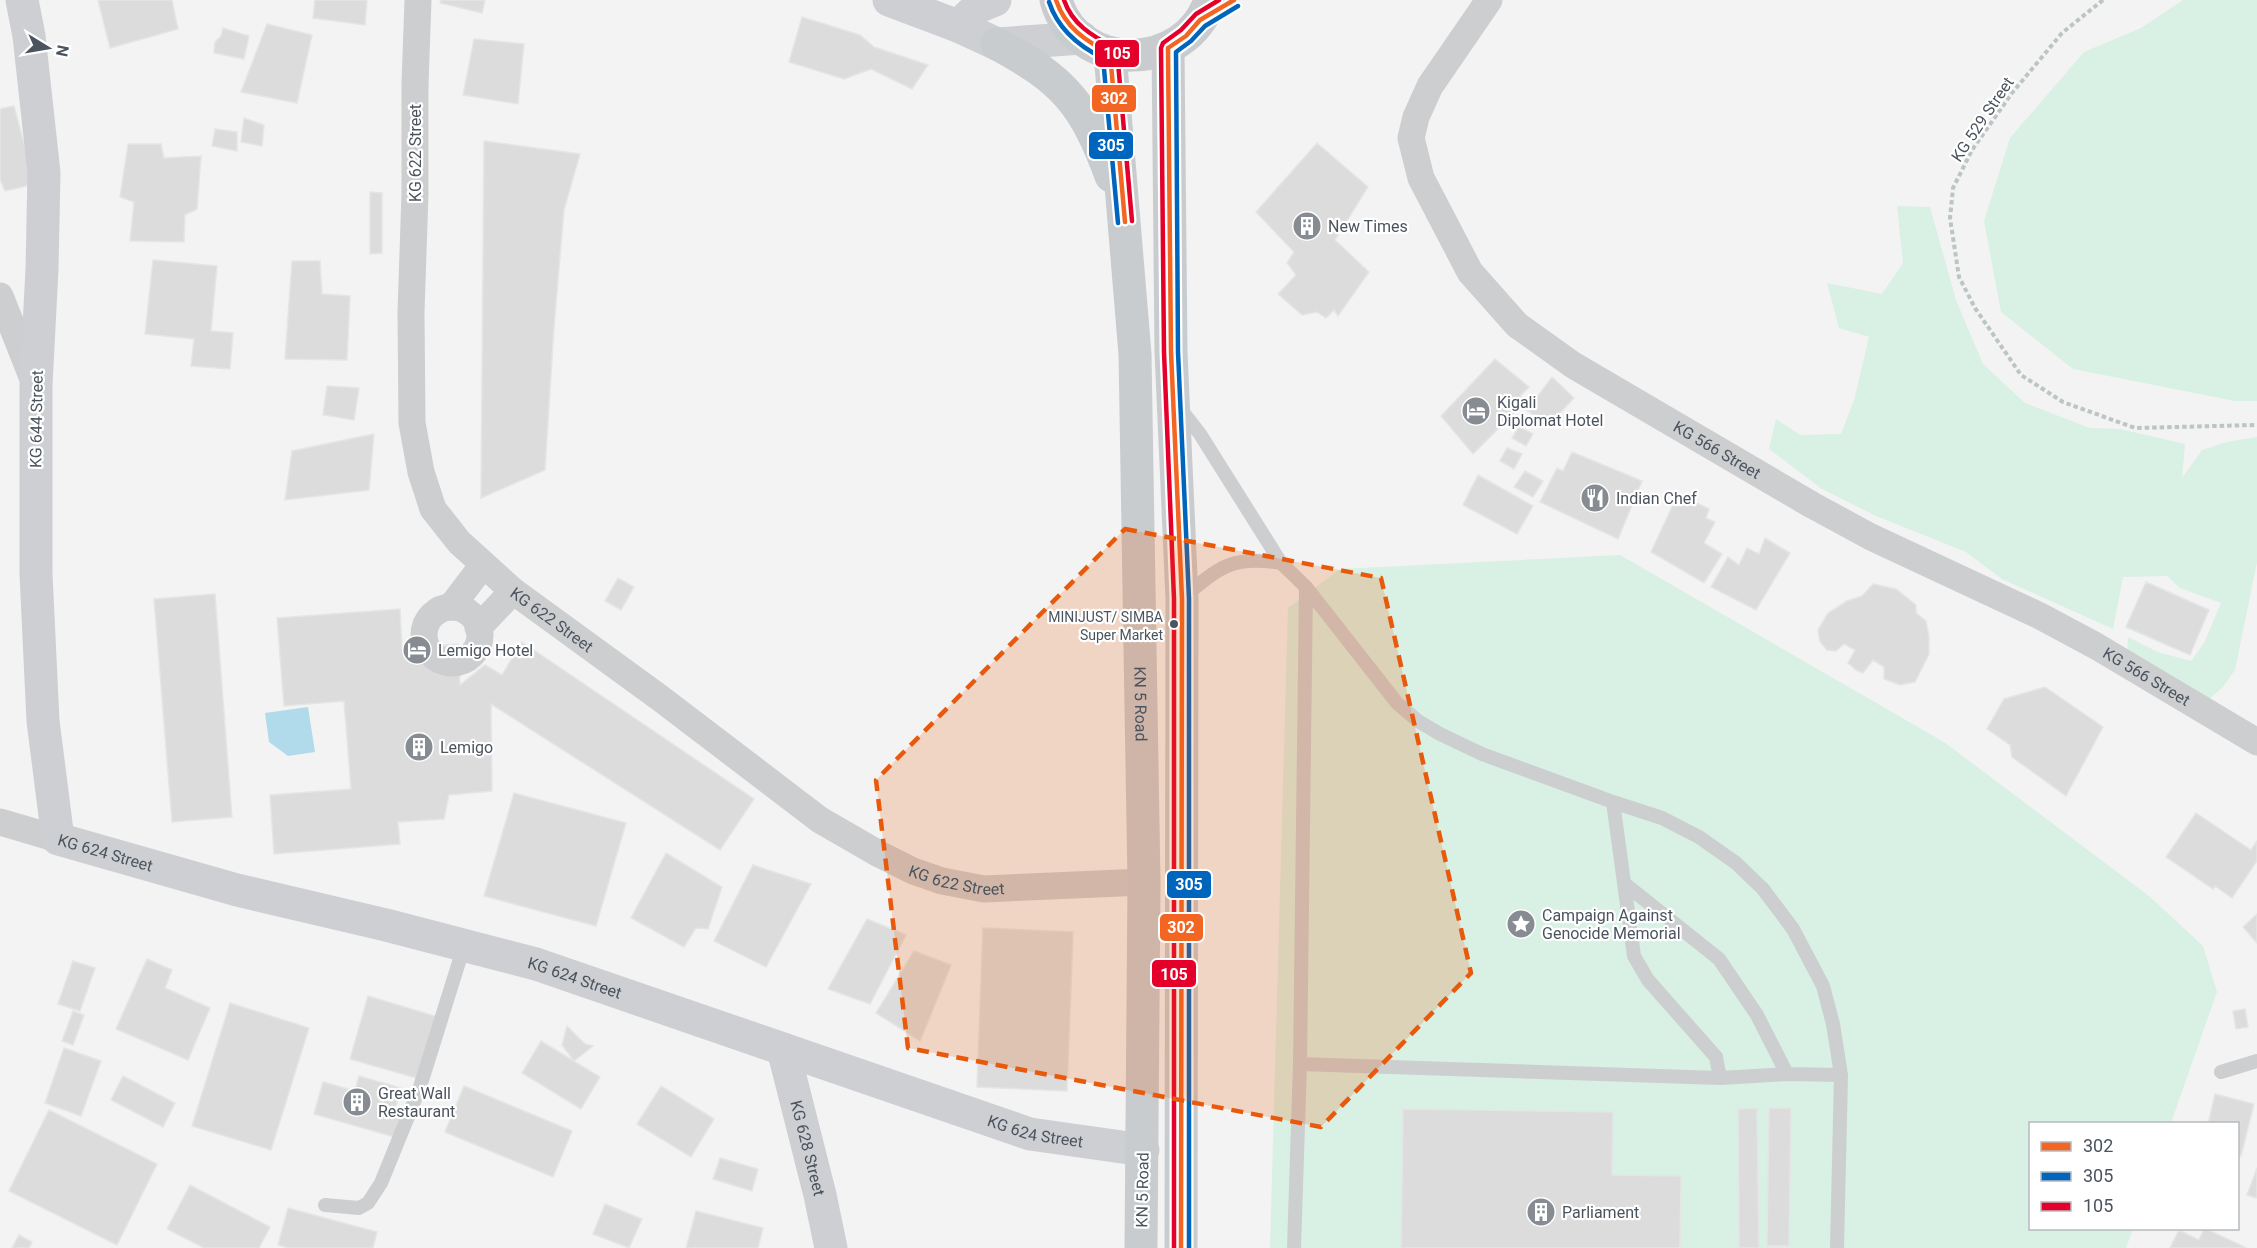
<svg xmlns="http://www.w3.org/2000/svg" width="2257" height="1248" font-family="Roboto,sans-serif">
  <rect width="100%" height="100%" fill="#f3f3f3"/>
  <!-- green -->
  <path fill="#d9f0e4" d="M2183 0H2257V401H2235L2073 369 2001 312 1984 221 2010 138 2084 52 2141 28Z
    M1897 206 1930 207 1956 300 1983 364 2025 403 2090 428 2120 429 2185 444 2182 478 2202 450 2227 442 2257 437V562L2235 670 2222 688 2207 701 2127 657 2128 637 2158 652 2191 661 2204 643 2221 603 2180 588 2167 576 2123 577 2113 629 2002 579 1966 552 1876 516 1822 489 1769 449 1776 419 1800 435 1841 434 1854 400 1869 337 1839 328 1827 283 1882 294 1903 263Z
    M1620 555 1944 742 2149 896 2203 946 2217 992 2171 1123 2030 1124V1228L2133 1229 2126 1248H1270L1288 608 1340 569Z"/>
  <!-- water -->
  <path fill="#b1dbeb" d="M308 707 315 752 288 756 269 742 265 713Z"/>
  <!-- building -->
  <path fill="#dcdcdd" stroke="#e4e5e5" stroke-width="1.5" d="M98 0H172L178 29 110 48Z
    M315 0H367L365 25 313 18Z
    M441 0H485L482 13 440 3Z
    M802 17 860 35 874 47 928 65 912 89 871 69 844 79 789 62Z
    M267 24 312 35 297 103 241 92Z
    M223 28 249 36 244 59 214 53 215 42 221 36Z
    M474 39 524 44 518 104 463 95Z
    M14 106 35 184 5 191 0 179V109Z
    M244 118 264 125 262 146 241 142Z
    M215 129 237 132V151L212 146Z
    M484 141 580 154 564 210 554 327 545 470 481 498Z
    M1317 143 1368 187 1335 240 1369 272 1338 316 1334 310 1326 318 1317 312 1302 315 1278 294 1296 275 1287 263 1294 252 1256 212Z
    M128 144H161L164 158 201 156 197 209 185 215 184 242 130 241 134 202 120 197Z
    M370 192 382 193V253L370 254Z
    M153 260 217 266 211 331 233 333 230 369 191 366 194 339 145 334Z
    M292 261H320L322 294 350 296 347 360 285 359Z
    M1495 359 1529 387 1521 395 1523 403 1516 411 1473 454 1441 416Z
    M1552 377 1574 398 1548 426 1527 410Z
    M327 386 359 388 354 420 323 415Z
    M1519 426 1533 434 1526 446 1512 438Z
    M374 434 369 490 285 500 292 451Z
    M1507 448 1522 454 1514 469 1500 461Z
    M1572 452 1642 481 1618 539 1540 502 1557 468 1563 471Z
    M1525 471 1543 481 1533 497 1514 487Z
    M1478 475 1533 506 1517 534 1463 505Z
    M1678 494 1709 509 1706 518 1715 522 1704 543 1722 554 1704 583 1651 552Z
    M1765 538 1790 553 1756 610 1711 587 1728 557 1739 565 1747 548 1759 554Z
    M618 578 634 587 621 610 605 601Z
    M2146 582 2209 610 2190 655 2126 627Z
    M1873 584 1896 589 1916 605V613L1926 621 1929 637V654L1915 682 1900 685 1884 679V667L1873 660 1863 673 1856 670 1848 663 1855 650 1844 644 1836 651 1827 650 1820 642 1818 630 1828 613 1847 601 1862 596Z
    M215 594 232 817 172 822 154 599Z
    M400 609 402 648 458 644 460 685 485 665 502 675 522 642 754 799 720 850 491 704 492 791 449 795 444 819 398 822 400 844 274 854 270 795 351 789 344 701 284 706 277 618Z
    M2045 687 2103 727 2066 796 2012 757 2010 745 1987 729 2004 699Z
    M514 793 626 823 596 926 484 896Z
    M2196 813 2251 850 2257 841V861L2232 898 2215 886 2213 889 2166 857Z
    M666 853 722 887 708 929 696 928 684 947 631 918Z
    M753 865 811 884 766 967 714 941Z
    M2257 914V943L2243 927Z
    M867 919 906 935 870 1004 828 989Z
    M983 928 1073 932 1067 1091 977 1087Z
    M914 951 951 965 920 1041 876 1013Z
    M147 959 172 970 165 988 210 1008 188 1060 116 1029Z
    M73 961 95 968 80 1011 58 1004Z
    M368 996 438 1017 420 1079 350 1059Z
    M230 1003 309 1028 271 1150 192 1126Z
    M2245 1009 2248 1027 2236 1029 2233 1011Z
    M73 1011 84 1015 73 1045 62 1041Z
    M567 1026 585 1044 593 1046 574 1061 562 1045Z
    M541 1041 600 1077 581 1109 522 1073Z
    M64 1048 101 1061 81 1116 45 1103Z
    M123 1076 175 1103 163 1127 111 1100Z
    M359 1076 401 1088 394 1113 404 1116 398 1138 314 1114 323 1082 355 1091Z
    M464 1086 572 1131 553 1177 445 1132Z
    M661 1086 714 1119 691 1157 637 1124Z
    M2215 1094 2254 1104 2241 1156 2238 1155V1124H2208Z
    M1757 1108 1759 1248H1739L1738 1109Z
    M1769 1108H1791L1789 1246H1767Z
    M1403 1109 1613 1112 1612 1175 1681 1176 1680 1248H1401Z
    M49 1110 157 1164 117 1245 9 1191Z
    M720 1158 758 1169 752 1191 713 1179Z
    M2257 1168V1198L2247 1195Z
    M190 1185 270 1227 259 1248H204L167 1229Z
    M605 1204 642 1219 629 1248 593 1234Z
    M288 1208 377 1232 373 1248H289L278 1245Z
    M696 1211 763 1228 758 1248H686Z
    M2204 1228 2245 1247 2246 1248H2170L2179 1230 2199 1240Z
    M19 1235 32 1242 29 1248H12Z"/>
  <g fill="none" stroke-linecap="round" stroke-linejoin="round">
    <!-- path -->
    <path stroke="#bbc5c3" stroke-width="4" stroke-dasharray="4.5 3" stroke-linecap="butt" d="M2103 0 2062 33 2012 93 1972 150 1953 188 1950 218 1959 277 1975 308 2021 375 2063 402 2135 428 2257 425"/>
    <!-- lane -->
    <path stroke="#cdced0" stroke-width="14" d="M1179 407 1200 434 1281 563 1306 587 1397 703 1418 721 1440 734 1482 754 1613 802 1662 818 1699 837 1736 863 1763 889 1793 929 1823 986 1833 1024 1841 1075 1837 1248
      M1306 587 1300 1064 1720 1078 1787 1074 1841 1075
      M1184 597C1219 567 1233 555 1281 563
      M1613 802 1634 956 1648 980 1716 1057 1720 1078
      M1625 884 1719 959 1757 1015 1787 1074
      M2221 1072 2257 1061
      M325 1205 359 1208 368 1203 381 1183 420 1087 464 946
      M1294 1248 1300 1064"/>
    <!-- street -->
    <g stroke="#cdced0" stroke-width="27">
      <path id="s1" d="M418 0 415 84V193L411 312 412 423 421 472 433 509 459 542 513 591 660 698 820 820 879 854 913 871 942 881 984 889 1144 882"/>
      <path id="s2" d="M1489 0 1430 86 1416 117 1411 138 1421 178 1470 272 1517 325 1573 365 1812 505 1871 537 2038 615 2096 646 2257 742"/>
      <path d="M0 296 35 384"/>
      <path d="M451 607 483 565"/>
      <circle cx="452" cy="635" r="28"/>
      <path d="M478 628 513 591"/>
      <path d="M0 822 58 839"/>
    </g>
    <!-- secondary -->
    <g stroke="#cdcfd2" stroke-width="33">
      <path id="s3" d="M22 0 29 36 44 173 42 269 36 385V574L43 721 58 839 237 890 386 925 536 964 1030 1134 1143 1150"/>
      <path d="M889 0 958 26 997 44 1082 38"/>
      <path d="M958 26 978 7 995 0"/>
      <path id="s4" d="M783 1049 820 1195 831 1248"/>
    </g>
    <!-- primary -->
    <g stroke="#c9cccf" stroke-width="33">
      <path d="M1056 0C1077 75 1187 72 1210 0"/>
      <path d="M997 44C1064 80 1085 104 1111 176"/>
      <path d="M1168 48 1171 352 1182 599 1181 1248"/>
      <path id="s5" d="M1110 53 1135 354 1144 882 1141 1248"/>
    </g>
    <!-- bus-1 casing -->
    <g stroke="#fff" stroke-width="9">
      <path id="bus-1" d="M1056 0C1065 27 1085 41 1110 53L1125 222
        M1181 1248 1182 599 1171 352 1168 48 1186 36 1200 20 1234 0"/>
    </g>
    <!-- bus-2 casing -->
    <g stroke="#fff" stroke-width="9">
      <path id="bus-2" d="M1049 2C1058 29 1078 46 1103 58L1118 223
        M1189 1248V599L1178 352 1176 52 1191 41 1205 26 1238 6"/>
    </g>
    <!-- bus-3 casing -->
    <g stroke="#fff" stroke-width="9">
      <path id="bus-3" d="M1064 0C1072 24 1092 36 1114 47L1117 51 1132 221
        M1174 1248V599L1164 352 1161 48 1163 43 1181 30 1196 14 1219 0"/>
    </g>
    <!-- bus-1 -->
    <use href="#bus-1" stroke="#f26522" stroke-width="4.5"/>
    <!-- bus-2 -->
    <use href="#bus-2" stroke="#0065bd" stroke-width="4.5"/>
    <!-- bus-3 -->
    <use href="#bus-3" stroke="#e4002b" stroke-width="4.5"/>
  </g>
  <!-- marked area -->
  <path fill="#e8590c" fill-opacity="0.2" stroke="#e8590c" stroke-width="4.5" stroke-dasharray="12 8" stroke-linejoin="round" d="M1125 529 1381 578 1471 973 1321 1127 908 1048 876 780Z"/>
  <!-- icons -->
  <defs>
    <g id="building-disc" transform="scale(1.5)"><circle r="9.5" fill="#868c92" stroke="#fff"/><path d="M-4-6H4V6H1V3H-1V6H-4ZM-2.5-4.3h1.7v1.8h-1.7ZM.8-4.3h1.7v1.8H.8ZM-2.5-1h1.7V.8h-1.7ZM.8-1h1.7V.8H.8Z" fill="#fff"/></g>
    <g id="hotel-disc" transform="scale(1.5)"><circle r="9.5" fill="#868c92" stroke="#fff"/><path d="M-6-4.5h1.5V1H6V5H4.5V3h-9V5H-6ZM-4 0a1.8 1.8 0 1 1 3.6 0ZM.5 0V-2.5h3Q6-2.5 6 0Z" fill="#fff"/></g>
    <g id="restaurant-disc" transform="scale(1.5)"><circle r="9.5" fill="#868c92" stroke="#fff"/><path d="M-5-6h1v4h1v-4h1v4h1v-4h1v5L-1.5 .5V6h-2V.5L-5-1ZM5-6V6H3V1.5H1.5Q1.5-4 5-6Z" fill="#fff"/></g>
    <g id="sight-disc" transform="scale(1.5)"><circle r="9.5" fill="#868c92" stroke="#fff"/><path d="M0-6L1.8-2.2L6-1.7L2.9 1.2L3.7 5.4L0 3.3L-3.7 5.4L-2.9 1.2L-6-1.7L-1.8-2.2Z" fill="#fff"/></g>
  </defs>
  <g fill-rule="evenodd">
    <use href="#building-disc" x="1307" y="226"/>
    <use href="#hotel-disc" x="1476" y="411"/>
    <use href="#restaurant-disc" x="1595" y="498"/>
    <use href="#hotel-disc" x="417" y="650"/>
    <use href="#building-disc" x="419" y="747"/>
    <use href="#sight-disc" x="1521" y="924"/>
    <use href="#building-disc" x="357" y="1102"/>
    <use href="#building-disc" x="1541" y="1212"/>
  </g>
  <!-- markers -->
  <circle fill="#4b545e" stroke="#fff" stroke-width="2" cx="1174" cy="624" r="5"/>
  <g text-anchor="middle" stroke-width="4.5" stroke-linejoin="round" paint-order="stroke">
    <!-- bus labels -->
    <g font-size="14" fill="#4b545e" stroke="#fff" text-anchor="end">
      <text x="1163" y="622">MINIJUST/ SIMBA<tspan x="1163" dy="18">Super Market</tspan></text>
    </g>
    <!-- street labels -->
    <g font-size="16" fill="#4b545e" stroke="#fff">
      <text transform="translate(1982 119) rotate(-56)" y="6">KG 529 Street</text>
      <text transform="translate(415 153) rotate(-90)" y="6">KG 622 Street</text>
      <text transform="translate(36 419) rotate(-89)" y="6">KG 644 Street</text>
      <text dy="6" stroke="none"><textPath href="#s2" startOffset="614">KG 566 Street</textPath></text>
      <text dy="6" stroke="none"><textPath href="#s1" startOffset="675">KG 622 Street</textPath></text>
      <text dy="6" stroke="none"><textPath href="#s2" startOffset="1100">KG 566 Street</textPath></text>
      <text dy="6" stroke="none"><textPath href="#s5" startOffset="652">KN 5 Road</textPath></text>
      <text dy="6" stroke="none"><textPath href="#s3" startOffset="891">KG 624 Street</textPath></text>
      <text dy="6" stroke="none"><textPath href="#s1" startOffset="1161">KG 622 Street</textPath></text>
      <text dy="6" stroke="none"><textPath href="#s3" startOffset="1377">KG 624 Street</textPath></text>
      <text dy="6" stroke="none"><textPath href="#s3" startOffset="1863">KG 624 Street</textPath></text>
      <text dy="6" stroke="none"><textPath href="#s4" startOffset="102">KG 628 Street</textPath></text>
      <text transform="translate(1142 1190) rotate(-89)" y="6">KN 5 Road</text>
    </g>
    <!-- poi labels -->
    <g font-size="16" fill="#4b545e" stroke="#fff" text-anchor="start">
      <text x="1328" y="232">New Times</text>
      <text x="1497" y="408">Kigali<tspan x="1497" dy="18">Diplomat Hotel</tspan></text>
      <text x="1616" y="504">Indian Chef</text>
      <text x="438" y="656">Lemigo Hotel</text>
      <text x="440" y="753">Lemigo</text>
      <text x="1542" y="921">Campaign Against<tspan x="1542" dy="18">Genocide Memorial</tspan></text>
      <text x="378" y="1099">Great Wall<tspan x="378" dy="18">Restaurant</tspan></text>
      <text x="1562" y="1218">Parliament</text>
    </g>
  </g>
  <g stroke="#fff" stroke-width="2">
    <rect x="1094" y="39" width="46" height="29" rx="6" fill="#e4002b"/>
    <rect x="1091" y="84" width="46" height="29" rx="6" fill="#f26522"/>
    <rect x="1088" y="131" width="46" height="29" rx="6" fill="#0065bd"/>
    <rect x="1166" y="870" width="46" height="29" rx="6" fill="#0065bd"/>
    <rect x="1159" y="913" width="45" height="29" rx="6" fill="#f26522"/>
    <rect x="1151" y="959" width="46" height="29" rx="6" fill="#e4002b"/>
  </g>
  <g font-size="16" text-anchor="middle" font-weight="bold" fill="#fff">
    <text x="1117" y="59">105</text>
    <text x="1114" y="104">302</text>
    <text x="1111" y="151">305</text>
    <text x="1189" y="890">305</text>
    <text x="1181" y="933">302</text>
    <text x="1174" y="980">105</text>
  </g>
  <!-- legend -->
  <rect x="2029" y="1122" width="210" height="108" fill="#ffffff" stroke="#b7bbbf" stroke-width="1.5"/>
  <rect x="2041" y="1142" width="30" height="9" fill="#f26522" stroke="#b7bbbf" stroke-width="1.5"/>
  <text x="2083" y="1152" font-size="18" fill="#4b545e">302</text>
  <rect x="2041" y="1172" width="30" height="9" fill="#0065bd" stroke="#b7bbbf" stroke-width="1.5"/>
  <text x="2083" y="1182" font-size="18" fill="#4b545e">305</text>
  <rect x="2041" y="1202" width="30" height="9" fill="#e4002b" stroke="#b7bbbf" stroke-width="1.5"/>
  <text x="2083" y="1212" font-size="18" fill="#4b545e">105</text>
  <!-- north arrow -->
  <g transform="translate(48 48) rotate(101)" stroke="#ffffff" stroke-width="4.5" paint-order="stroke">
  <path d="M0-4.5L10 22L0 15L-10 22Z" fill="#4b545e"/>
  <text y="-9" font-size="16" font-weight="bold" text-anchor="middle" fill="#4b545e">N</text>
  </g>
</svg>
